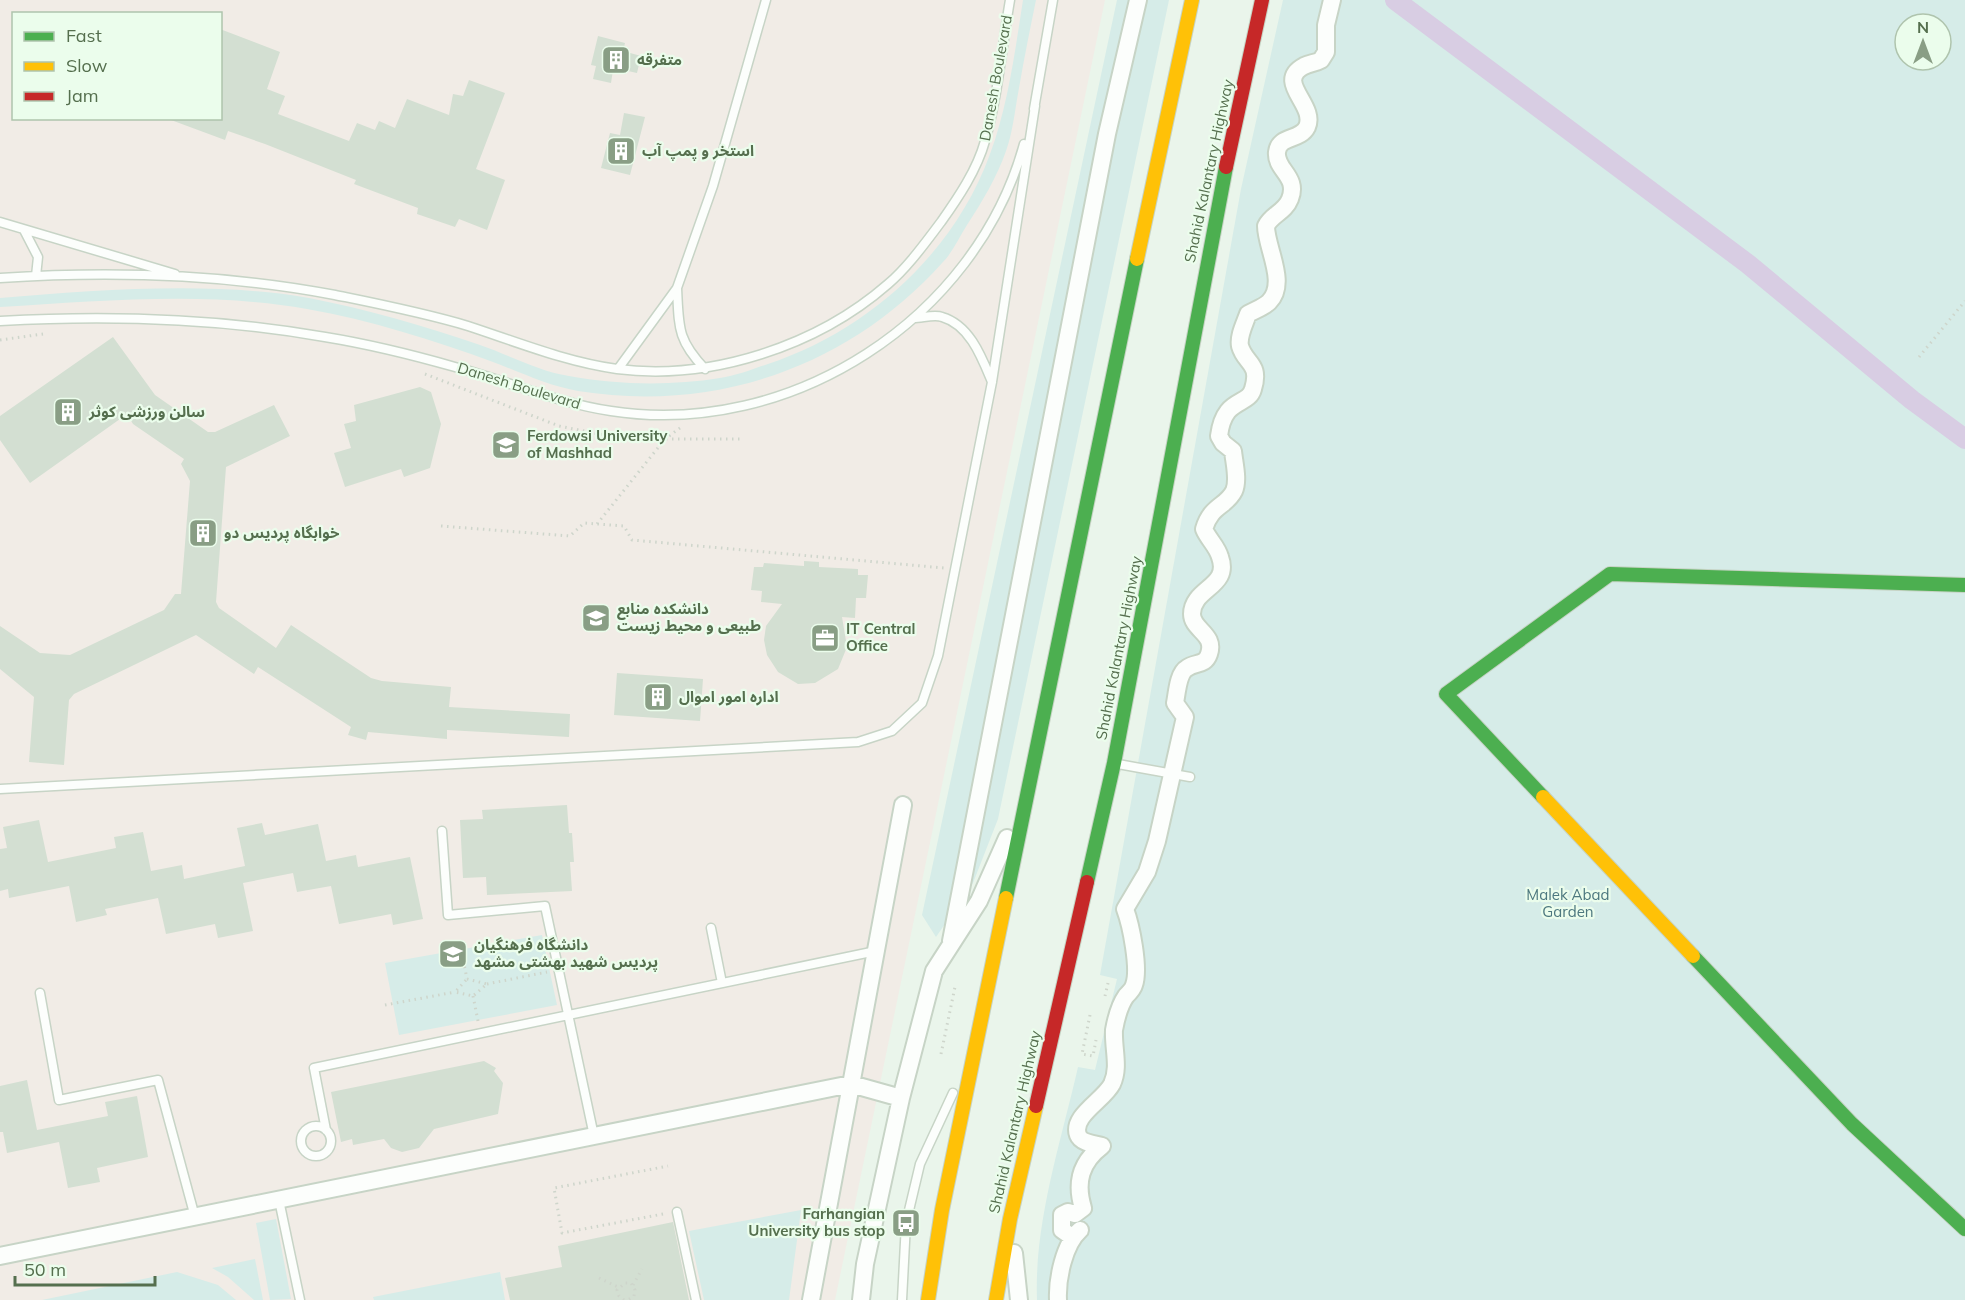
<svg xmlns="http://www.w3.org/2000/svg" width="1965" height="1300" font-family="Mulish,'Noto Sans Arabic',sans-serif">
  <rect width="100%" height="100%" fill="#eaf5eb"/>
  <!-- education -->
  <path fill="#f1ece6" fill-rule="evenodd" d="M0 0H1105L835 1300H0ZM14 14H220V118H14Z"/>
  <!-- green -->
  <path fill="#d6ece8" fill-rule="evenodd" d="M1023 0H1036C1030 29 1024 59 1019 88 1015 109 1013 132 1006 151 997 177 982 202 967 225 959 237 953 252 943 262 849 367 716 413 578 391 548 386 520 372 493 362 433 340 370 320 307 309 207 291 101 301 0 307V298C97 290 213 281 309 298 366 309 425 326 480 345 509 355 538 371 569 376 618 385 670 386 720 378 736 376 753 369 768 364 867 331 954 254 990 154 1008 106 1015 51 1023 0Z
    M1117 0H1169L998 819 973 883 936 937 922 915Z
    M1283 0H1965V1300H1037C1034 1222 1061 1142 1078 1067L1095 1070 1117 979 1100 975 1241 189ZM1905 24H1941V60H1905Z
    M542 935 557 1005 399 1035 385 963Z
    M801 1210 789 1300H704L689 1231Z
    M276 1219 291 1299 270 1300 256 1223Z
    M255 1259 263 1300H254L228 1277 212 1268Z
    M177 1272 218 1285 236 1300H42Z
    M500 1272 505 1300H374L373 1297Z"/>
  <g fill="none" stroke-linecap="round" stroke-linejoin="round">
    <!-- canal -->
    <path stroke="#d8cde3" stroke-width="20" d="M1395 0 1748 264 1912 400 1965 439"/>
  </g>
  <!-- building -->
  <path fill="#d3dfd2" d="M220 29 280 52 267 89 285 96 278 114 349 141 357 123 375 130 379 121 395 128 407 99 449 115 453 94 463 96 469 80 505 93 476 169 505 180 487 230 459 219 455 227 417 214 418 208 354 184 356 180 265 144 228 131 225 140 171 120 220 118Z
    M598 36 625 43 623 51 641 56 637 73 619 69 618 72 613 70 611 83 593 79 596 66 591 65Z
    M624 113 645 117 630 175 601 168 610 133 620 135Z
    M113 337 155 395 208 432H215L274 405 290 436 226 467 216 602 219 608 276 648 291 625 371 678 382 681 451 687 449 707 570 714 569 737 447 730V739L368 732 366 740 348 735 351 727 258 667 254 674 196 635 74 694 69 700 64 765 29 762 34 697 0 669V626L40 653 70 655 164 610 175 594H181L190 481 181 464 184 459 133 424 127 414 30 483 0 440V416Z
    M420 387 431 392 441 424 430 468 404 477 401 469 345 487 334 453 351 448 344 424 356 421 354 405Z
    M804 561 819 562V567L858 569V575H868L866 598H856L855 618 842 617 847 647 838 669 815 683 798 684 778 672 767 655 764 640 766 626 782 604 761 602 762 591 751 590 754 567H763L764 563 804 566Z
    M617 673 703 679 700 721 614 715Z
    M567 805 569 833H572L574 862H570L572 891 487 895 486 877 463 878 460 820 483 819 482 810Z
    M39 820 48 862 116 848 114 837 143 832 151 871 182 865 184 879 245 866 237 828 262 823 265 835 318 824 326 861 356 855 358 867 410 857 423 919 393 925 391 914 339 924 331 886 297 892 293 873 243 883 253 931 218 938 215 924 166 934 158 898 105 909 107 915 76 922 69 886 9 898 8 889 0 891V849L7 848 3 827Z
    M484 1061 496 1068 494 1071 503 1083 498 1114 434 1129 419 1148 402 1152 391 1148 384 1139 353 1145 352 1139 341 1142 331 1092Z
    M27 1080 37 1130 108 1116 105 1102 137 1096 148 1157 97 1168 100 1182 68 1188 59 1142 7 1153 3 1132H0V1086Z
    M673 1222 689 1300H510L505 1278 562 1267 558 1246Z"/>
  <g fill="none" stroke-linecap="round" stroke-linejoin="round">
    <!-- lane casing -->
    <g stroke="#c7d4c6" stroke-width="11">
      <path id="lane" d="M1034 109 1053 0
        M0 222 175 274
        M24 230 38 257 36 276
        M0 278C111 271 226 274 335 295 379 304 425 313 468 326 517 342 566 362 617 369 711 381 817 346 888 284 908 267 925 243 941 222 958 198 977 170 985 141 998 97 1002 46 1010 0
        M677 288C679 327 677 340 705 369
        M914 318C922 318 935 314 942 317 970 325 982 358 992 382
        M0 321C108 315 218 318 325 337 368 344 413 355 455 367 508 381 557 403 611 411 790 439 976 319 1024 144
        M618 369 677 288 713 186 766 0
        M1118 764 1190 777
        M0 789 858 742 892 731 922 703 938 656 992 382 1035 106
        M442 831 448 915 545 906 594 1136
        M711 928 722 983
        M40 993 59 1100 158 1080 195 1217
        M301 1141a15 15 0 1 1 30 0a15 15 0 1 1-30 0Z
        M326 1130 314 1068 876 951
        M279 1200 300 1300
        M677 1212 696 1300
        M902 1300 906 1223 920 1164 953 1093"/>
    </g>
    <!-- street casing -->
    <g stroke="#c7d4c6" stroke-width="20">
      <path id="street" d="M951 941 1107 134 1138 0
        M1072 1237 1062 1230V1215L1068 1212 1075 1214 1083 1208C1075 1182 1081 1162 1102 1146 1095 1144 1081 1143 1078 1135 1071 1116 1104 1100 1112 1084 1120 1067 1113 1049 1114 1030 1116 1019 1119 1006 1126 996 1129 993 1133 989 1134 985 1140 969 1131 925 1125 909L1147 872 1157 841 1185 717 1175 703C1177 693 1178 673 1187 668 1195 662 1205 666 1209 654 1216 634 1192 630 1192 614 1192 588 1231 587 1220 557 1217 546 1208 539 1204 529 1211 505 1226 507 1234 491 1239 480 1234 462 1233 451L1223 443 1219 436C1224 396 1248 407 1253 389 1261 363 1245 364 1240 346 1238 336 1245 323 1248 314 1255 310 1264 307 1269 302 1288 283 1266 248 1266 226 1271 215 1285 212 1290 199 1299 176 1275 170 1277 152 1279 135 1300 141 1307 127 1317 105 1274 82 1304 66 1310 63 1316 63 1321 60L1326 52V25L1332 0
        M1014 1253 1019 1300
        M0 1256 851 1084 901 1098
        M811 1300 903 805
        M861 1300 865 1264 901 1098 934 971 979 901 1007 838
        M1058 1300C1057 1279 1064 1244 1080 1230"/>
    </g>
    <!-- fast casing -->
    <g stroke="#c6d3c4" stroke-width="16">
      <path id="fast" d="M1543 797 1446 694 1610 574 1965 585
        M1087 882 1114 763 1226 167
        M1006 898 1137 259
        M1693 956 1852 1124 1965 1229"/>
    </g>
    <!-- slow casing -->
    <g stroke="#c6d3c4" stroke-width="16">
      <path id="slow" d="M1137 259 1192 0
        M1543 797 1693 956
        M928 1300 942 1210 1006 898
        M996 1300 1010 1219 1036 1106"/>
    </g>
    <!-- jam casing -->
    <g stroke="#c6d3c4" stroke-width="16">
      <path id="jam" d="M1226 167 1262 0
        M1036 1106 1087 882"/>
    </g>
    <!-- path -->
    <path stroke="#ced5cb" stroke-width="3" stroke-dasharray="1.5 4.5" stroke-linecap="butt" d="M0 340 43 334
      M1919 357 1965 301
      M425 374 559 426 624 439H740
      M597 524 665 439 680 428
      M441 526 570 536 584 523 624 526 632 540 944 568
      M461 949 467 979
      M467 979 487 984 473 996 455 992Z
      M487 984 547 972
      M473 996 478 1021
      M1105 996 1108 983
      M385 1005 455 992
      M1090 1015 1082 1054 1093 1056 1096 1040
      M941 1054 955 987
      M663 1214 562 1233 554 1188 668 1166
      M599 1278 618 1287
      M633 1285 642 1269
      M624 1300 619 1296 617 1290 625 1283H631L635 1290 634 1296 628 1300"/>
    <!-- lane -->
    <use href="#lane" stroke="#fcfefc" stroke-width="8"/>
    <!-- street -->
    <use href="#street" stroke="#fcfefc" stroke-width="16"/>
    <!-- fast -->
    <use href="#fast" stroke="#4caf50" stroke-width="14"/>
    <!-- slow -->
    <use href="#slow" stroke="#ffc107" stroke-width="14"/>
    <!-- jam -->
    <use href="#jam" stroke="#c62828" stroke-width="14"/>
  </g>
  <!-- icons -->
  <defs>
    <g id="building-square" transform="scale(1.5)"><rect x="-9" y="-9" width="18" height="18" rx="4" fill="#899e85" stroke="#ebfdec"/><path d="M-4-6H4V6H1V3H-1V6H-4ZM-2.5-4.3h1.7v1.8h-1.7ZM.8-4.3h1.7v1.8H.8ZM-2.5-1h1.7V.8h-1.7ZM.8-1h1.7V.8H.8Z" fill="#fff"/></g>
    <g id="university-square" transform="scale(1.5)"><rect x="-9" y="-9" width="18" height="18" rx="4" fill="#899e85" stroke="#ebfdec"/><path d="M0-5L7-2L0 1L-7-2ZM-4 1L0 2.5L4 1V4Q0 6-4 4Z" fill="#fff"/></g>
    <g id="office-square" transform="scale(1.5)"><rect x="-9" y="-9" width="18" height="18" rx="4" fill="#899e85" stroke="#ebfdec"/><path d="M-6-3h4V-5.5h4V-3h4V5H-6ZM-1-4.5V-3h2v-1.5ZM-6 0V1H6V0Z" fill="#fff"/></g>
    <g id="bus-square" transform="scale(1.5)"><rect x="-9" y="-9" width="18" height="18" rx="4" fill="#899e85" stroke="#ebfdec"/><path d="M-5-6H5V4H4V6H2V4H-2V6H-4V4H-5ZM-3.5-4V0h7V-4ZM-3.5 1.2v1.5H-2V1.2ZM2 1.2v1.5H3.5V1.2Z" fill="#fff"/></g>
  </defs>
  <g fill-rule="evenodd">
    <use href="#building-square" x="616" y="60"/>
    <use href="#building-square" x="621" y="151"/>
    <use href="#building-square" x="68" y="412"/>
    <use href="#university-square" x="506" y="445"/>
    <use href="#building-square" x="203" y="533"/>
    <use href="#university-square" x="596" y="618"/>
    <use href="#office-square" x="825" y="638"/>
    <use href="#building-square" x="658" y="697"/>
    <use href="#university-square" x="453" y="954"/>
    <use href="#bus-square" x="906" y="1223"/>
  </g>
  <g text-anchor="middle" stroke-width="4.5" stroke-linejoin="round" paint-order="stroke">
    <!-- poi labels -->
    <g font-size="15" font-weight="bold" fill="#556f4e" stroke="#ebfdec" text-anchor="start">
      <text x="637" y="65">متفرقه</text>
      <text x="642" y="156">استخر و پمپ آب</text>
      <text x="89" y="417">سالن ورزشی کوثر</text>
      <text x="527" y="441">Ferdowsi University<tspan x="527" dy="17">of Mashhad</tspan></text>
      <text x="224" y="538">خوابگاه پردیس دو</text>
      <text x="617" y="614">دانشکده منابع<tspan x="617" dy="17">طبیعی و محیط زیست</tspan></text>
      <text x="846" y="634">IT Central<tspan x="846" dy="17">Office</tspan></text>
      <text x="679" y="702">اداره امور اموال</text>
      <text x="474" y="950">دانشگاه فرهنگیان<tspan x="474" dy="17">پردیس شهید بهشتی مشهد</tspan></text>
      <text x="885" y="1219" text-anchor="end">Farhangian<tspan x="885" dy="17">University bus stop</tspan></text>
    </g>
    <!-- street labels -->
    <g font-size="15" fill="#556f4e" stroke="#ebfdec">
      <text transform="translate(996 78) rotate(-80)" y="5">Danesh Boulevard</text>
      <text transform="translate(1209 171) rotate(-78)" y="5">Shahid Kalantary Highway</text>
      <text transform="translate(519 386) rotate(17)" y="5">Danesh Boulevard</text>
      <text transform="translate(1119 648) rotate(-79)" y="5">Shahid Kalantary Highway</text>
      <text transform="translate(1015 1122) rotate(-77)" y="5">Shahid Kalantary Highway</text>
    </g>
    <!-- park labels -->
    <g font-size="15" fill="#4d787f" stroke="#ebfdec">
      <text x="1568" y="900">Malek Abad<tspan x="1568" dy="17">Garden</tspan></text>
    </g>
  </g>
  <!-- legend -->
  <rect x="12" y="12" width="210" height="108" fill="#ebfdec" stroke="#afc4ad" stroke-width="1.5"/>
  <rect x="24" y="32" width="30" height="9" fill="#4caf50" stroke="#afc4ad" stroke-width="1.5"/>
  <text x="66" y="42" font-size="18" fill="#556f4e">Fast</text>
  <rect x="24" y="62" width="30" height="9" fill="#ffc107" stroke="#afc4ad" stroke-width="1.5"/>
  <text x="66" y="72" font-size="18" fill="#556f4e">Slow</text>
  <rect x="24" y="92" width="30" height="9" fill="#c62828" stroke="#afc4ad" stroke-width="1.5"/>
  <text x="66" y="102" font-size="18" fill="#556f4e">Jam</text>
  <!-- north arrow -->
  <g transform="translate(1923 42)"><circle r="28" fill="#ebfdec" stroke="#afc4ad" stroke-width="1.5"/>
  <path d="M0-4.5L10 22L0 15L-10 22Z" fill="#899e85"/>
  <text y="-9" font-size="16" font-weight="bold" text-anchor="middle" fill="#556f4e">N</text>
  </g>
  <!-- scale -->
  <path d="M15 1276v9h140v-9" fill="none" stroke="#556f4e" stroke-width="3"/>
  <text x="24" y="1276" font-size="18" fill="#556f4e" stroke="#ebfdec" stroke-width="4.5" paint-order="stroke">50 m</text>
</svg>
